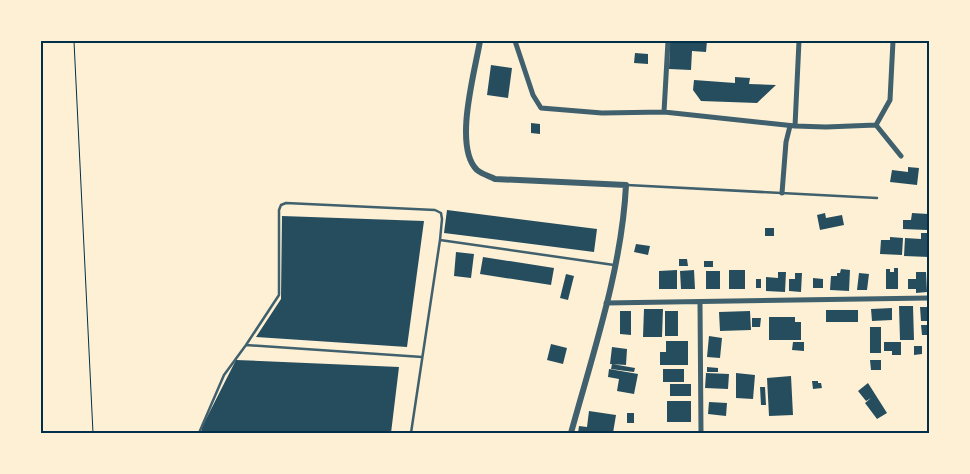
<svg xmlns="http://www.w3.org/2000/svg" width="970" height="474" font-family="Georgia,serif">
  <rect width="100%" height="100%" fill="#fdf0d5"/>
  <!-- building -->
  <path fill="#264d5e" d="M670 41H707L706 52 692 51 691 70 669 69Z
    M635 53 648 54V64L634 63Z
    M491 65 512 68 508 98 487 95Z
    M735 77 750 78 749 84 776 85 757 103 701 101 693 90 694 80 735 83Z
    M531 123 540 124V134L531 133Z
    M908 167 919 168 917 185 890 182 892 170 908 172Z
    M447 210 597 229 594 252 444 233Z
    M825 213 826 218 842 215 844 225 820 230 817 215Z
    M912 213 928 214 927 230 903 229V220H911Z
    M282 216 424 221 407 347 256 337 281 299Z
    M765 228H774V236H765Z
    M921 233H929V257L904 256 905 238 921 239Z
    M890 237 903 238 902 255 880 254 881 240H890Z
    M636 244 650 246 648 255 634 252Z
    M456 252 474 254 471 278 454 276Z
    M483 257 554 268 551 285 480 274Z
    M679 259H687L688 266H679Z
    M704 261H713V267H704Z
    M894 268H898V289H886V269H890V272H894Z
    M841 269 850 270 849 291 830 290 831 276H837V273H840Z
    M677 270V289H659V271Z
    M694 270 695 289H681L680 271Z
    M729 270H745V289H729Z
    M706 271H720V289H706Z
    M778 272H786L785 292 766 291V277L778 278Z
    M916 272H926L927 292 916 293V282V289H908V279H916Z
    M795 273H802L801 292 789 291V279H795Z
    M859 273 869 274 867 290H857Z
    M566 274 574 276 568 300 560 298Z
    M813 278 823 279V288H813Z
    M756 279H761V288H756Z
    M899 306H913L914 340H900Z
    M920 307H929V321H921Z
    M892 308V320L872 321 871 309Z
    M644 309H663L662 337H643Z
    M826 310H858V322H826Z
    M620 311H631V335L620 334Z
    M665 311H678V336H665Z
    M750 311 751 330 720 331 719 312Z
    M769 317H795V322H801V340H769Z
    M752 318H761L760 327H752Z
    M921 325H929V335H922Z
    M870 327H881V353H870Z
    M709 336 722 338 720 358 707 357Z
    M666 341H688V365H660V352H666Z
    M793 342H804V351L792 350Z
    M884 342H901V355H892V351H884Z
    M551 344 567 348 563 364 547 360Z
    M914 346H922V354L914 355Z
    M612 347 627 349 626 365 610 364Z
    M236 360 399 367 391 433H201L202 427Z
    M870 360H881V370H871Z
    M612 364 635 368 634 372 611 369Z
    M707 367 718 368V372H707Z
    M609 369 638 374 634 394 617 391 619 379 608 377Z
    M663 369H684V382H663Z
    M706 373 729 374 728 389 705 388Z
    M736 373 755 375 753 399 736 398Z
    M791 376 793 415 769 416 767 378Z
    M812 381H818V383H821L822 388 813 389Z
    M868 383 887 413 877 419 865 403 871 398 866 401 858 391Z
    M670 384H691V396H670Z
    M760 387H765L766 405H761Z
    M667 401H691V422H667Z
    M709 402 727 403 726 416 708 414Z
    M589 411 616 415 613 433H578L579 426 587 427Z
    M627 413H634V423H627Z"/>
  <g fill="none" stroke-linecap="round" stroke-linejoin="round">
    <!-- path -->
    <path stroke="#003049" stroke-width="1" d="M74 41 93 433"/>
    <!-- service -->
    <path stroke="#3f606c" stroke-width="2.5" d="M627 185 877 198
      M440 240 614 265
      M246 345 422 357
      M199 433 224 375 246 345 279 295V210L281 205 286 203 435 210 441 213 442 219 440 240 411 433"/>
    <!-- minor -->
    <path stroke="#3f606c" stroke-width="5" d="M515 41 533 95 541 108 602 113 664 112 795 126 826 127 876 125 901 156
      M664 112 668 41
      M876 125 890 100 893 41
      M795 126 799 41
      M782 193 786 142 790 126
      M700 302 701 433
      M606 303 929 298"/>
    <!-- tertiary -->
    <path stroke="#3f606c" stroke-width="6" d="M480 41C475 71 453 147 477 170 482 174 489 176 495 179L626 185C622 268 593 353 571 433"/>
  </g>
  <!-- border -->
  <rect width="970" height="474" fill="none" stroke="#fdf0d5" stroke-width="85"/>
  <rect x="42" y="42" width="886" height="390" fill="none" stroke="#003049" stroke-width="2"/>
</svg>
